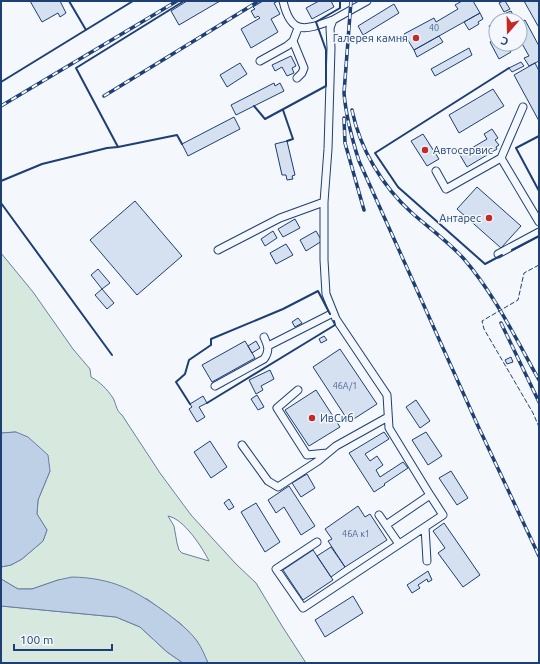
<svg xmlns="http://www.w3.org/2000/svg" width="540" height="664" font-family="Ubuntu,sans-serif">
  <rect width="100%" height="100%" fill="#f4f7fb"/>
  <!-- green -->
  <path fill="#d7e8df" stroke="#687fa3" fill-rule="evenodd" d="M1 253 33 292 73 349 90 369 91 377C100 382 107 389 113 398 116 403 116 411 122 415L160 473 191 515 236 564 256 583 282 626 306 663H208L197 641 181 624 147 599 58 580 32 589H18L1 579V567L11 565 22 559 43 541 47 530 37 514 38 500 50 471 16 432 1 433ZM168 516C184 519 202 547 209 561L182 553 179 550 177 543 174 526Z
    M1 606 116 617 140 627 167 652 183 663H1Z"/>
  <!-- water -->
  <path fill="#bed0e5" stroke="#687fa3" d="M16 432 28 437 48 455 50 471 38 500 37 514 47 530 43 541 22 559 11 565 1 567V433Z
    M72 577C113 578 135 590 168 614 178 622 189 630 197 641 202 648 205 656 208 663H183L167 652 140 627 116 617 1 606V579L18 589H32L58 580Z"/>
  <!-- building -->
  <path fill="#d5e0f0" stroke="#1d3f73" d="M30 1H60L66 13 60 17 58 13 42 22Z
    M187 1H220L179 25 171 11Z
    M263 1H278L274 3 280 14 271 19 278 32 251 48 241 29 260 18 258 16 255 18 251 11 255 9 253 7Z
    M319 1H331L334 7 312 19 306 8Z
    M462 1H473L480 13 414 50 404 34 434 18 436 22 458 9 455 5Z
    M503 1H505L510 9 504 12 499 3Z
    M524 1H539V25L538 26Z
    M394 4 399 13 363 35 358 26Z
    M511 11 515 19 513 20H510L506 13Z
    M480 13 483 19 478 22 479 24 469 30 464 22Z
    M525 20 539 46V61L529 66 524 58 529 56 520 40V23Z
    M495 23 496 25V39L489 26Z
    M439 36 443 42 417 57 414 50Z
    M496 39V44H507L511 52 499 59 490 42Z
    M469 48 472 55 435 76 431 69Z
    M291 56 296 66 292 68 294 73 287 76 282 67 275 71 272 65Z
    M521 62 524 66 512 72 509 68Z
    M240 63 247 74 227 87 220 75Z
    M535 63 539 71V121L514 75Z
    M274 83 275 86 280 83 284 91 236 115 231 105Z
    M493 89 504 106 459 133 449 115Z
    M234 117 240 129 188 156 182 144Z
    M492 129 498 138 495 140 499 145 496 147 497 149 467 167 460 155 487 139 484 134Z
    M423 134 439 159 427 166 411 141Z
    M287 141 295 175 292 176 293 179 287 180 286 175H282L275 144Z
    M477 187 521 226 501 248 457 209Z
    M135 201 182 256 137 295 90 240Z
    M295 219 300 228 283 237 278 229Z
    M273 231 277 238 265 246 261 239Z
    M316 231 322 241 306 251 300 240Z
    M286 244 293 255 276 264 270 253Z
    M98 269 110 283 102 289 91 275Z
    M102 289 114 303 107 309 95 295Z
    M298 318 302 323 295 327 292 322Z
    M324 336 327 340 321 343 319 339Z
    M245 341 255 358 212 382 202 365Z
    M256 341 260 348 252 353 248 346Z
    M340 349 377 404 349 422 313 367Z
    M511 357 513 362 507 364 505 360Z
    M270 370 274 379 261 386 263 390 256 394 249 380Z
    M316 390 340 427 309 446 285 410Z
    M257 395 264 407 258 410 251 399Z
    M203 396 207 403 199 407 205 417 197 422 189 409 192 407 190 404Z
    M416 400 430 421 420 428 406 407Z
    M384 432 389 439 365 454 370 461 377 456 383 465 376 470 380 477 403 462 408 468 384 484 385 485 374 492 349 453Z
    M426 432 442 456 428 465 412 440Z
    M210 441 227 467 211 478 194 452Z
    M451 471 468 498 457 505 439 478Z
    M307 474 315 488 301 497 292 483Z
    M289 486 315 526 301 535 284 507 276 513 268 500Z
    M229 499 234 507 229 510 224 503Z
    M256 503 280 542 265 552 241 512Z
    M358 506 365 517 370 514 387 540 345 567 328 541 332 539 325 529Z
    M444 523 480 575 463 587 438 553 445 548 433 531Z
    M331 547 345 567 331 577 317 556Z
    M313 550 333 580 303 600 283 570Z
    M428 571 432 580 428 582 427 579 418 585 420 588 412 593 407 585Z
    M353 596 363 613 325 637 315 620Z"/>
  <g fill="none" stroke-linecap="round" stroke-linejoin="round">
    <!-- minor casing -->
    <g stroke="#1d3f73" stroke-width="9">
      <path id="minor" d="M283 1C291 36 305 30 333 20
        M367 1 333 20 330 28 331 48 330 82 328 149 324 202V260L326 294 336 319 387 395 389 428 430 495 386 525
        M293 41 304 68 302 73 297 78
        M260 61 287 46 293 41 298 28
        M523 107 501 158 539 222
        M436 171 446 189 501 158
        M218 250 280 218 324 202
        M498 254 539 232
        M268 346 333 313
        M215 386 264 359C270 351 268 346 264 337
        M298 390 277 408 307 455 327 453
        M242 445 268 481 278 487 318 461 336 446 388 417
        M379 515 399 544
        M425 527 427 561
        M317 542 276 569 303 608 443 515 430 495"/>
    </g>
    <!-- minor -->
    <use href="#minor" stroke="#f4f7fb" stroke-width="7"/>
    <!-- rail casing -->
    <g stroke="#1d3f73" stroke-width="3.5">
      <path id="rail" d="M351 1 344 93C346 117 352 139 359 161L478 426 539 556
        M104 96 259 1
        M1 106 177 1
        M352 110C360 149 382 186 412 213 429 228 449 242 464 259 495 295 516 339 539 380
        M344 118 345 143 364 210
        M501 323 539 402"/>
    </g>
    <!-- rail -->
    <use href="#rail" stroke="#f4f7fb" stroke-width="2" stroke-dasharray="6" stroke-linecap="butt"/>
    <!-- fence -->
    <path stroke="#1d3f73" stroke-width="1" stroke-dasharray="5 2" stroke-linecap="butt" d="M539 265 524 273 518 300 482 321 484 329 533 413 539 427"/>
    <!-- wall -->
    <path stroke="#1d3f73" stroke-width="2" d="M69 1 86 30
      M1 82 133 1
      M254 106 265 119 326 86V50L316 22 340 8V1
      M283 110 293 139 287 141
      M539 136 516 148 539 191
      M182 144 177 135 118 147 76 68 184 1
      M1 181 42 164 107 148 118 147
      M1 203 112 355
      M512 250 539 236
      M502 255 485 264 398 187 375 153 509 68
      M207 403 335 325 334 321
      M190 404 176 382 185 374 189 360 211 345V339L283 309 318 291 330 314"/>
  </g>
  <!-- markers -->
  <g fill="#c62828" stroke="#f4f7fb" stroke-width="1.5">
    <circle cx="416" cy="38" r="4"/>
    <circle cx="425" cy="150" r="4"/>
    <circle cx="489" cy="218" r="4"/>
    <circle cx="312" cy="418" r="4"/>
  </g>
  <g text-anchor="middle" stroke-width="3" stroke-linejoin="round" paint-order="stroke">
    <!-- number labels -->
    <g font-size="9" fill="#4b6792">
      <text x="434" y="31">40</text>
      <text x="345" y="389">46А/1</text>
      <text x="356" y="537">46А к1</text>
    </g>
    <!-- poi labels -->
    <g font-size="11" fill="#1d3f73" stroke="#f4f7fb" text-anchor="end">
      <text x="408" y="42">Галерея камня</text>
      <text x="433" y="154" text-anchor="start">Автосервис</text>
      <text x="481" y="222">Антарес</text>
      <text x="320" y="422" text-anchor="start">ИвСиб</text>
    </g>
  </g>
  <!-- border -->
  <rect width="540" height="664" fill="none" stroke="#1d3f73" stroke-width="4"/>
  <!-- north arrow -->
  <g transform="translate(508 32) rotate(200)"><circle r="19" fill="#f4f7fb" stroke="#9eadc5"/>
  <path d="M0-3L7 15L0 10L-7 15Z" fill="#c62828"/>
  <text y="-6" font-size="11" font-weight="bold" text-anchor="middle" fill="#1d3f73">С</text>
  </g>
  <!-- scale -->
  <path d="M14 644v6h98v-6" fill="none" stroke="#1d3f73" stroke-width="2"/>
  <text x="20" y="644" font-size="12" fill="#1d3f73" stroke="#f4f7fb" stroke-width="3" paint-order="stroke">100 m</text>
</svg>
